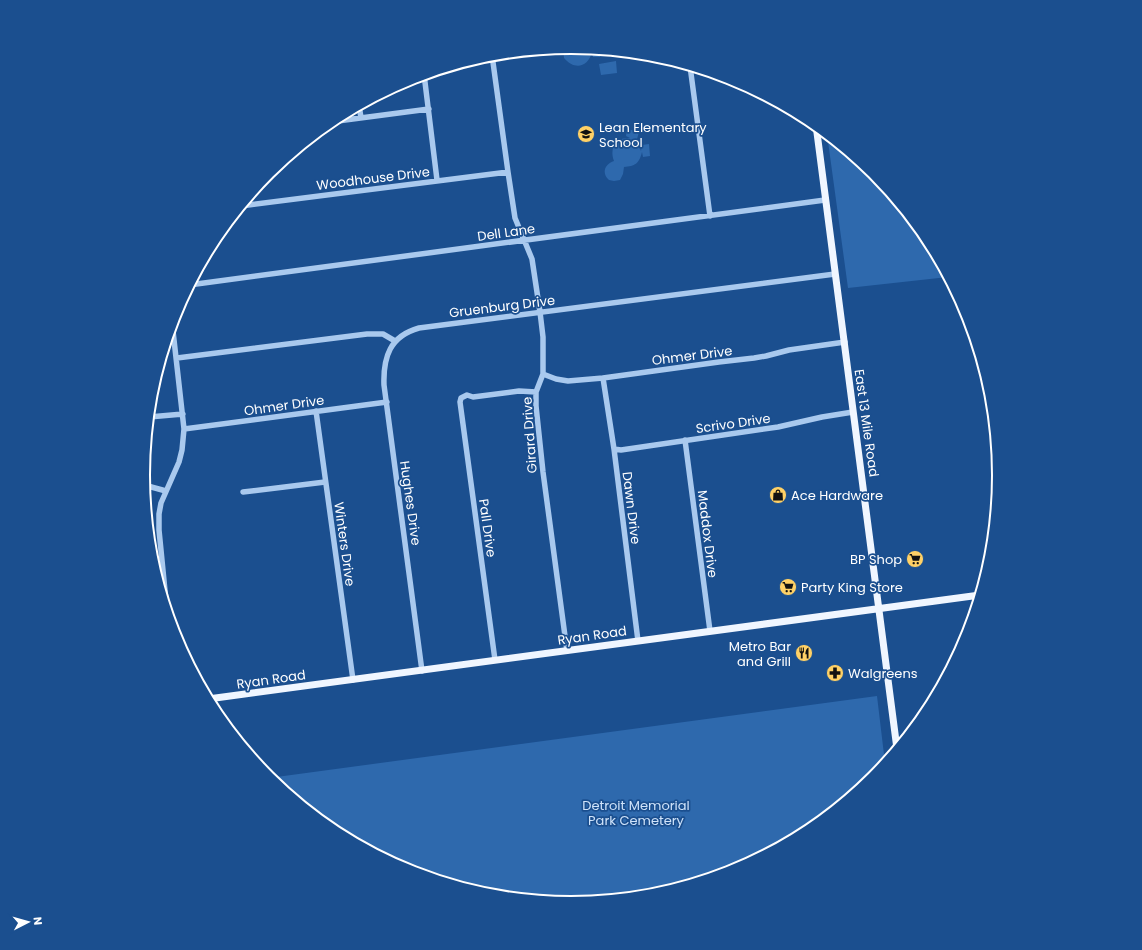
<svg xmlns="http://www.w3.org/2000/svg" width="1142" height="950" font-family="Poppins,sans-serif">
  <rect width="100%" height="100%" fill="#1b4f8f"/>
  <!-- green -->
  <path fill="#2e69ad" d="M571 47 591 49 592 51 593 49 600 50V57H593L592 52C588 68 574 70 564 58L563 48Z
    M616 61 617 73 601 75 599 64Z
    M627 129 639 132 637 139H631L638 143 641 151 642 145 649 144 650 156 643 157 642 152C639 164 635 166 624 167L623 174 620 180 614 181 609 180C601 173 605 164 614 161 609 148 616 137 630 138L626 136Z
    M827 134 874 173 927 237 948 277 848 288Z
    M877 696 885 763 873 778 809 831 735 871 654 895 571 903 487 895 407 870 333 831 269 778Z"/>
  <g fill="none" stroke-linecap="round" stroke-linejoin="round">
    <!-- minor -->
    <path stroke="#a9c9ee" stroke-width="5.5" d="M492 55 508 172 515 218 532 259 540 312 543 337V374L536 392V406L543 472 567 651
      M690 66 710 216
      M424 74 437 180
      M359 105 361 118
      M330 122 429 109
      M241 206 508 172
      M189 285 825 200
      M177 358 367 334H383L395 341
      M543 374 556 379 568 381 603 378 719 362 754 358 766 356 789 350 845 342
      M603 378 614 449 638 641
      M991 391V393
      M316 411 353 680
      M149 417 183 414
      M184 429 387 402
      M685 440 710 631
      M614 449 621 450 778 427 822 417 853 412
      M144 485 166 491
      M243 492 325 482
      M167 611 159 530V514L161 503 179 462 182 450 184 429 172 322
      M495 660 460 402 461 398 467 395 473 397 519 391 536 392
      M422 671 384 385C383 357 390 336 419 328L835 274"/>
    <!-- major -->
    <path stroke="#f0f6ff" stroke-width="7" d="M816 125 897 749
      M208 699 980 595"/>
  </g>
  <!-- icons -->
  <defs>
    <g id="school-disc" transform="scale(0.9)"><circle r="9.5" fill="#ffd166" stroke="#1b4f8f"/><path d="M0-5L7-2L0 1L-7-2ZM-4 1L0 2.5L4 1V4Q0 6-4 4Z" fill="#111"/></g>
    <g id="shop-disc" transform="scale(0.9)"><circle r="9.5" fill="#ffd166" stroke="#1b4f8f"/><path d="M-5-2.5h2.3a2.7 3.5 0 0 1 5.4 0H5L5.5 6h-11ZM-1.5-2.5h3a1.5 2.3 0 0 0-3 0Z" fill="#111"/></g>
    <g id="supermarket-disc" transform="scale(0.9)"><circle r="9.5" fill="#ffd166" stroke="#1b4f8f"/><path d="M-6-5.5h2.5l.6 2H6L4.5 2H-2.5L-4.4-4H-6ZM-1.5 3.2a1.3 1.3 0 1 0 .1 0ZM3 3.2a1.3 1.3 0 1 0 .1 0Z" fill="#111"/></g>
    <g id="restaurant-disc" transform="scale(0.9)"><circle r="9.5" fill="#ffd166" stroke="#1b4f8f"/><path d="M-5-6h1v4h1v-4h1v4h1v-4h1v5L-1.5 .5V6h-2V.5L-5-1ZM5-6V6H3V1.5H1.5Q1.5-4 5-6Z" fill="#111"/></g>
    <g id="pharmacy-disc" transform="scale(0.9)"><circle r="9.5" fill="#ffd166" stroke="#1b4f8f"/><path d="M-2-6h4v4h4v4h-4v4h-4v-4h-4v-4h4Z" fill="#111"/></g>
  </defs>
  <g fill-rule="evenodd">
    <use href="#school-disc" x="586" y="134"/>
    <use href="#shop-disc" x="778" y="495"/>
    <use href="#supermarket-disc" x="915" y="559"/>
    <use href="#supermarket-disc" x="788" y="587"/>
    <use href="#restaurant-disc" x="804" y="653"/>
    <use href="#pharmacy-disc" x="835" y="673"/>
  </g>
  <g text-anchor="middle" stroke-width="3.5" stroke-linejoin="round" paint-order="stroke">
    <!-- poi labels -->
    <g font-size="13" fill="#fff" stroke="#1b4f8f" text-anchor="start">
      <text x="599" y="132">Lean Elementary<tspan x="599" dy="15">School</tspan></text>
      <text x="791" y="500">Ace Hardware</text>
      <text x="902" y="564" text-anchor="end">BP Shop</text>
      <text x="801" y="592">Party King Store</text>
      <text x="791" y="651" text-anchor="end">Metro Bar<tspan x="791" dy="15">and Grill</tspan></text>
      <text x="848" y="678">Walgreens</text>
    </g>
    <!-- street labels -->
    <g font-size="13" fill="#fff" stroke="#1b4f8f">
      <text transform="translate(373 178) rotate(-7)" y="5">Woodhouse Drive</text>
      <text transform="translate(506 232) rotate(-8)" y="5">Dell Lane</text>
      <text transform="translate(502 306) rotate(-7)" y="5">Gruenburg Drive</text>
      <text transform="translate(692 355) rotate(-7)" y="5">Ohmer Drive</text>
      <text transform="translate(284 405) rotate(-8)" y="5">Ohmer Drive</text>
      <text transform="translate(733 423) rotate(-8)" y="5">Scrivo Drive</text>
      <text transform="translate(867 423) rotate(82)" y="5">East 13 Mile Road</text>
      <text transform="translate(529 435) rotate(-94)" y="5">Girard Drive</text>
      <text transform="translate(411 503) rotate(82)" y="5">Hughes Drive</text>
      <text transform="translate(632 508) rotate(83)" y="5">Dawn Drive</text>
      <text transform="translate(488 528) rotate(82)" y="5">Pall Drive</text>
      <text transform="translate(708 534) rotate(83)" y="5">Maddox Drive</text>
      <text transform="translate(345 544) rotate(82)" y="5">Winters Drive</text>
      <text transform="translate(592 635) rotate(-8)" y="5">Ryan Road</text>
      <text transform="translate(271 679) rotate(-8)" y="5">Ryan Road</text>
    </g>
    <!-- park labels -->
    <g font-size="13" fill="#cfe3fa" stroke="#1b4f8f">
      <text x="636" y="810">Detroit Memorial<tspan x="636" dy="15">Park Cemetery</tspan></text>
    </g>
  </g>
  <!-- crop -->
  <path d="M0 0H1142V950H0ZM150 475a421 421 0 1 1 842 0a421 421 0 1 1-842 0Z" fill="#1b4f8f" fill-rule="evenodd"/>
  <path fill="none" stroke="#fff" stroke-width="2" d="M150 475a421 421 0 1 1 842 0a421 421 0 1 1-842 0Z"/>
  <!-- north arrow -->
  <g transform="translate(28 922) rotate(84)" stroke="#1b4f8f" stroke-width="3" paint-order="stroke">
  <path d="M0-3L7 15L0 10L-7 15Z" fill="#ffffff"/>
  <text y="-6" font-size="11" font-weight="bold" text-anchor="middle" fill="#ffffff">N</text>
  </g>
</svg>
